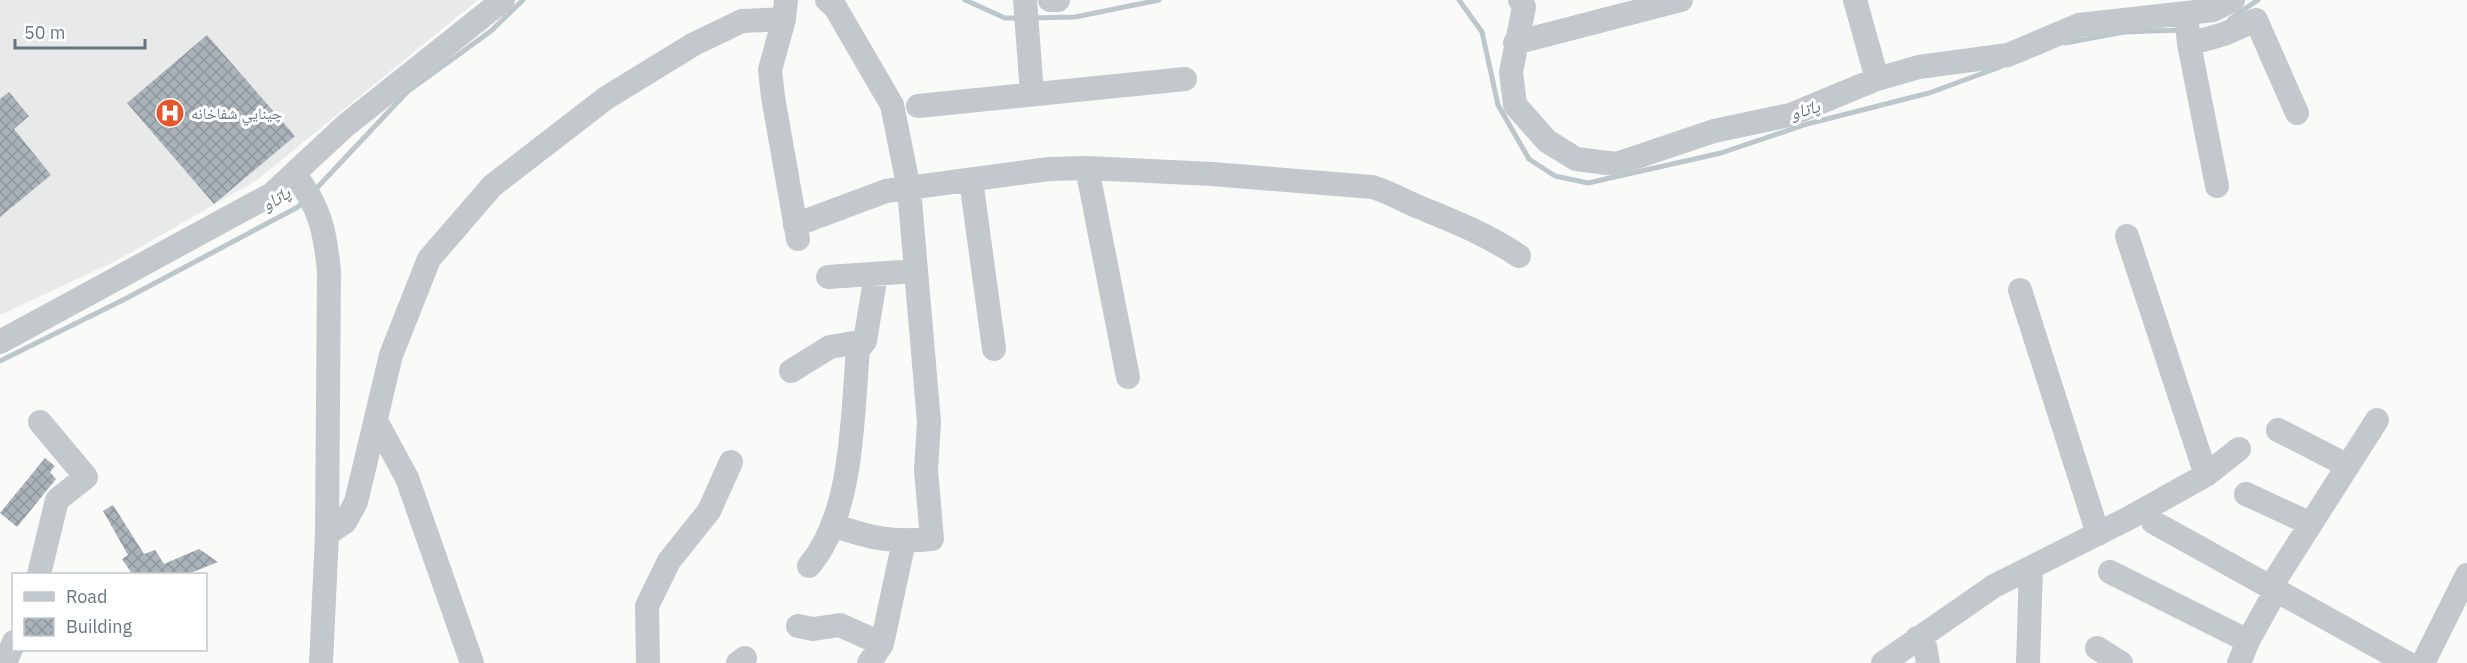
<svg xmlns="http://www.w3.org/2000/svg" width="2467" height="663" font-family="'IBM Plex Sans','Noto Naskh Arabic',sans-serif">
  <defs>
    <pattern id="building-cross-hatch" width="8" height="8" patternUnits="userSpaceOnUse" patternTransform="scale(1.5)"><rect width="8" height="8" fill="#aab3b9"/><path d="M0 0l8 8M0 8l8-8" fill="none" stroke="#8e969c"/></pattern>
  </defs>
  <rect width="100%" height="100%" fill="#fafaf8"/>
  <!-- built -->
  <path fill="#e8e9e9" d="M0 0H478L257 180 116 261 0 315Z"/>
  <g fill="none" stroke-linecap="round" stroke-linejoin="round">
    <!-- stream -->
    <path stroke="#bbc7cb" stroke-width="5" d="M965 0 1005 18H1019
      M1459 0 1482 32 1498 105 1529 159 1555 176 1588 183 1721 153 1807 124 1929 93 2000 67
      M1032 18 1075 17 1159 0
      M2230 19 2258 0
      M2065 43 2124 32 2181 30
      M314 191 407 92 491 31 523 0
      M0 361 125 299 298 207 303 202"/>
  </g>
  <!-- building -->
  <path fill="url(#building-cross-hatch)" d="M207 35 295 136 214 204 127 103Z
    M9 92 29 116 14 129 51 175 0 217V99Z
    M45 458 55 466 50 472 56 479 17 527 0 513Z
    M113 505 144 554 155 550 164 564 199 549 218 562 188 574H132L122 559 128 555 103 511Z"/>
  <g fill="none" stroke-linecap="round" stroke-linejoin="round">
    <!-- minor -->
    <path stroke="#c3c8cc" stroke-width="24" d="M786 0 784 19 770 70 773 97 798 239
      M827 0 835 7 892 105 909 189 929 422 926 470 932 539C890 543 871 538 832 525
      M1025 0 1032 93
      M1050 0H1058
      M1520 0 1524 7 1511 72 1515 105 1547 141 1576 159 1616 164 1714 131 1790 115 1877 79 1919 67 2008 55 2079 25 2213 10 2233 0
      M1855 0 1877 79
      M2186 14 2189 44 2217 186
      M1515 43 1681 0
      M2189 44 2224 34 2256 20 2297 113
      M918 106 1185 79
      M1087 168 1128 377
      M295 175C320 207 325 231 329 271L327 534 321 663
      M971 180 994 349
      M795 225 886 191 1049 169 1087 168 1212 174 1372 187C1387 191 1400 199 1414 205 1452 221 1485 233 1519 256
      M2127 236 2206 475
      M828 277 916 271
      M2020 290 2098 534
      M0 342 272 194 345 126 503 0
      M791 371 830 347 865 341
      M376 421 407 478 472 663
      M2278 430 2348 466
      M2246 494 2311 524
      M2153 522 2407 663
      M327 534 345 522 356 502 391 355 429 259 492 186 606 98 694 44 742 21 784 19
      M809 566C854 513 852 416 858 350L865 341 876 274
      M2110 572 2248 641
      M39 574 57 500 86 477 40 422
      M2270 588 2377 420
      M798 626 813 629 840 625 882 644
      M1917 638 1925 646 1928 663
      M2097 648 2121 663
      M5 663 14 642
      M648 663 647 606 669 561 709 511 731 462
      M738 663 745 658
      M869 663 882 644 904 541
      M1883 663 1994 586 2129 518 2206 475 2239 449
      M2028 663 2031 568
      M2239 663 2248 641 2275 592
      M2423 663 2467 575"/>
  </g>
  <!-- icons -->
  <defs>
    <g id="hospital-disc" transform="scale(1.5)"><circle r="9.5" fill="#e4572e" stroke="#fff"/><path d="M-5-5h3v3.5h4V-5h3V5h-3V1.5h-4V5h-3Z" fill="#fff"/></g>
  </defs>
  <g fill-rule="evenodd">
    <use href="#hospital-disc" x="170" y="113"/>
  </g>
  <g text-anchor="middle" stroke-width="6" stroke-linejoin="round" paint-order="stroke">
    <!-- poi labels -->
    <g font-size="16" fill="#657683" stroke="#fff" text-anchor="start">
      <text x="191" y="119">چينايي شفاخانه</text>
    </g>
    <!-- water labels -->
    <g font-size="18" font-style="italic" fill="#60757c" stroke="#fff">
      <text transform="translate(1805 110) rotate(-16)" y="6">پاتاو</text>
      <text transform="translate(276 199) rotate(-31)" y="6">پاتاو</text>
    </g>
  </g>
  <!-- legend -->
  <rect x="12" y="573" width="195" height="78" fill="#ffffff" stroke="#c1c8cd" stroke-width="1.5"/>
  <rect x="24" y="592" width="30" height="9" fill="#c3c8cc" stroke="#c1c8cd" stroke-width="1.5"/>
  <text x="66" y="603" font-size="18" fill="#657683">Road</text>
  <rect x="24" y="618" width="30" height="18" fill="url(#building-cross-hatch)" stroke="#c1c8cd" stroke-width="1.5"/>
  <text x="66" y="633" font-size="18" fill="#657683">Building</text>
  <!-- scale -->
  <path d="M15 39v9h130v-9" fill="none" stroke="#657683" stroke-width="3"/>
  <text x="24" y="39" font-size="18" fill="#657683" stroke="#ffffff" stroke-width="4.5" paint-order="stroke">50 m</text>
</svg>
